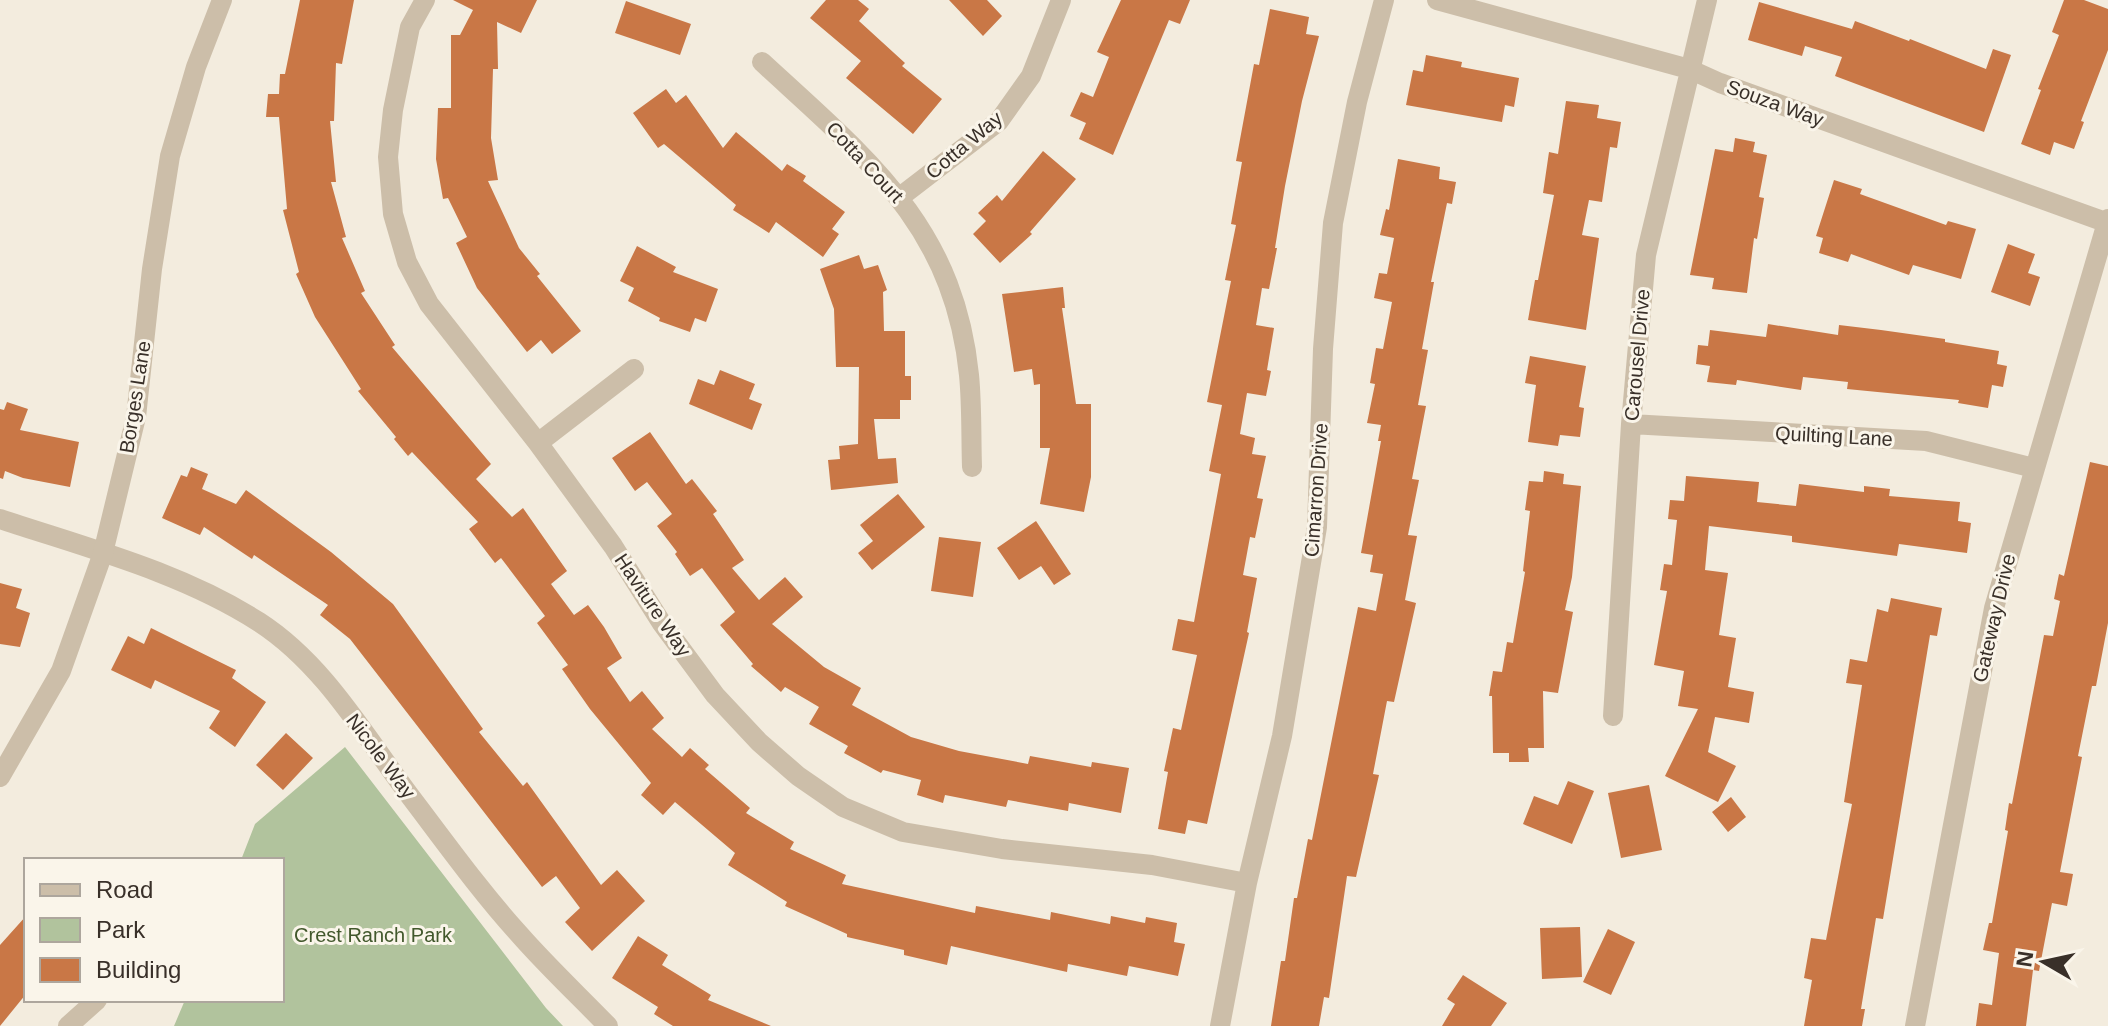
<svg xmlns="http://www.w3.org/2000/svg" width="2108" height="1026" font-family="Arial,sans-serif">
  <rect width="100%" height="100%" fill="#f3ecde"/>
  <!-- park -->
  <path fill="#b1c39d" d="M345 747 546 1008 563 1026H174L185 1000H282V860H241L255 824Z"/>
  <!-- building -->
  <path fill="#c97746" d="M300 0H354L342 64 336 63 334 121H330L336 182H331L346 237 342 238 365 291 361 293 395 345 392 347 491 464 476 479 512 517 523 508 567 571 551 584 574 615 588 605 604 627 622 658 607 668 630 702 642 691 664 718 652 729 682 757 690 748 709 765 705 769 750 808 746 813 794 842 790 849 846 875 842 884 975 913 976 906 1050 920 1051 912 1110 924 1111 916 1145 923 1146 917 1177 923 1174 942 1185 944 1178 976 1129 966 1127 976 1068 964 1067 972 951 946 947 965 904 955V950L847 937V934L785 906 787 902 728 865 735 853 675 802 663 815 641 795 651 783 590 709 562 669 568 665 537 623 545 616 501 558 495 563 469 529 478 522 412 452 408 456 394 439 396 437 358 391 361 389 315 317 296 274 299 272 283 210 287 209 279 117H266L268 94H279L280 74H285Z
    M453 0H537L521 33 497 22 498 69H493L491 138 498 180 488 181 519 248 540 274 537 276 581 331 552 354 541 340 527 352 477 288 456 243 467 237 448 198 443 199 436 159 438 108H451V35H460L473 10Z
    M826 0H858L869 9 859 21 905 63 902 66 942 99 913 134 846 78 861 61 810 18Z
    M949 0H987L1002 16 983 36Z
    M1121 0H1190L1180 24 1169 20 1113 155 1079 139 1086 123 1070 116 1081 92 1093 97 1109 57 1097 52Z
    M2064 0H2084L2108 9V50L2081 121 2084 122 2074 149 2054 142 2050 155 2021 144 2041 90 2038 89 2059 35 2052 32Z
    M626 1 691 24 680 55 615 33Z
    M1759 2 1852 29 1855 21 1909 41 1910 39 1986 69 1993 49 2011 55 1984 132 1835 76 1842 57 1805 46 1802 56 1748 40Z
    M1270 9 1309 17 1306 34 1319 36 1302 101 1285 186 1275 248H1277L1269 289 1262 288 1256 325 1274 328 1267 370 1271 371 1266 396 1247 393 1240 434 1255 438 1252 454 1266 456 1257 498 1263 499 1255 538 1250 537 1243 575 1257 578 1247 632 1249 633 1207 824 1188 820 1185 834 1158 829 1168 772 1164 771 1173 728 1181 730 1197 655 1172 650 1178 619 1194 622 1221 474 1209 471 1222 405 1207 402 1231 281 1225 280 1236 225 1231 224 1242 162 1236 161 1254 64 1259 65Z
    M1426 55 1462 62 1461 67 1519 78 1514 107 1505 105 1502 122 1406 105 1413 70 1423 72Z
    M666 89 676 103 686 95 723 148 736 132 782 171 787 164 806 176 803 181 845 212 832 229 839 234 823 257 776 222 769 233 733 210 736 205 664 144 658 148 633 113Z
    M1566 101 1599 105 1597 118 1621 122 1617 148 1610 147 1602 202 1589 200 1582 235 1599 238 1586 330 1528 320 1535 280H1538L1554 195 1543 193 1549 152 1558 154Z
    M1735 138 1755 142 1753 152 1767 155 1759 197 1764 198 1757 239 1754 238 1747 293 1712 289 1714 278 1690 275 1715 149 1733 152Z
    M1043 151 1076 179 1030 232 1032 234 1000 263 973 234 986 221 978 213 997 195 1002 201Z
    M1398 159 1440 167 1439 179 1456 182 1452 204 1447 203 1431 282H1434L1422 349 1428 350 1418 405 1426 406 1412 479 1419 480 1408 535 1417 536 1405 600 1416 603 1394 702 1387 701 1373 774 1379 775 1356 877 1347 876 1329 998 1324 997 1319 1026H1271L1281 961H1285L1294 898H1297L1308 839 1312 840 1358 607 1376 611 1383 574 1370 572 1373 555 1361 553 1381 441H1378L1381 425 1367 423 1375 384 1370 383 1376 348 1383 349 1392 302 1374 298 1379 273 1387 274 1394 238 1380 235 1386 209 1389 210Z
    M1834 180 1862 189 1860 194 1946 225 1948 221 1976 229 1961 279 1913 265 1909 275 1851 254 1848 262 1819 253 1823 238 1816 236Z
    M2008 244 2035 254 2028 273 2040 277 2030 306 1991 292Z
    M637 246 676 267 673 272 718 289 706 322 695 318 690 332 659 321 660 318 628 301 634 288 620 281Z
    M859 255 864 269 878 265 887 290 883 292 884 331H905V376H911V400H900V419H874L878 459 896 458 898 483 831 490 828 460 840 459 839 446 858 444 859 367H836L834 309 820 269Z
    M1063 287 1065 308H1062L1076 404H1091V477L1084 512 1040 504 1050 448H1040V384L1034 385 1032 369 1014 372 1002 294Z
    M1768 324 1838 335 1839 325 1881 330 1945 339V342L1999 351 1997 364 2007 366 2003 387 1992 385 1988 408 1958 403 1959 400 1847 389 1848 382 1803 377 1801 390 1737 380 1736 385 1707 382 1710 366 1696 364 1698 345 1708 346 1710 330 1766 337Z
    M1530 356 1586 366 1579 407 1584 408 1580 437 1560 435 1558 446 1528 442 1536 385 1525 383Z
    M720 370 755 384 749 399 762 404 752 430 689 404 698 379 714 385Z
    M7 402 28 409 20 430 79 442 70 487 23 478 5 471 3 479 0 478V409L4 410Z
    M650 432 686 484 692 479 717 511 713 514 744 560 732 568 759 600 785 577 803 597 772 624 824 667 861 688 852 705 911 737 959 751 1028 764 1030 756 1091 767 1092 762 1129 768 1121 813 1069 803 1068 811 1008 800 1006 807 945 795 943 803 917 795 921 780 883 770 881 773 844 753 848 746 809 724 819 707 785 687 781 692 751 666 753 664 720 625 735 612 702 568 690 576 675 554 677 552 657 526 672 514 647 482 635 491 612 458Z
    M2090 462 2108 466V623L2096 686H2092L2078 756 2082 757 2060 872 2073 874 2067 906 2052 903 2039 971 2033 970 2026 1026H1976L1979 1003 1992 1005 1999 953 1983 950 1989 923H1992L2008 831 2005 830 2009 803 2012 804 2044 635 2053 636 2060 601 2054 599 2059 574 2064 576Z
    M191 467 208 474 202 489 236 504 246 490 331 552 393 604 483 729 479 732 523 786 527 782 601 885 617 870 645 901 592 951 565 922 580 908 556 876 542 887 350 639 320 615 328 605 254 555 252 559 204 527 200 535 162 518 181 475 187 477Z
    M1544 471 1564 474 1563 484 1581 486 1572 577 1565 610 1573 612 1558 693 1543 691 1544 748H1528L1529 762H1509V753H1493L1492 696H1489L1493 671 1502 672 1507 642 1513 643 1525 572 1523 571 1530 511 1525 510 1529 481 1543 482Z
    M1686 476 1759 482 1757 502 1796 506 1799 484 1864 492V486L1890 489 1889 496 1960 502 1958 521 1971 523 1967 553 1899 544 1897 556 1792 542V536L1709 526 1705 570 1728 573 1719 635 1736 638 1728 687 1754 692 1749 723 1715 717 1708 752 1736 766 1718 802 1665 776 1698 709 1678 706 1684 671 1654 665 1667 591 1660 590 1664 564 1672 565 1677 520 1668 519 1670 500 1684 501Z
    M898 494 925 527 872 570 858 553 873 541 860 525Z
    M1036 521 1071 574 1054 585 1041 566 1019 580 997 548Z
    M939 537 981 542 973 597 931 591Z
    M0 583 22 589 16 608 30 613 20 647 0 644Z
    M1891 598 1942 608 1937 636 1930 635 1883 919 1876 918 1861 1009H1865L1862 1026H1804L1812 980 1804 978 1811 938 1826 940 1852 804 1844 802 1862 685 1846 683 1850 659 1867 662 1877 609 1888 612Z
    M151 628 236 670 232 678 266 702 235 747 209 728 220 711 155 680 151 689 111 670 128 636 144 644Z
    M286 733 313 758 283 790 256 765Z
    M1568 781 1594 791 1572 844 1523 824 1534 796 1558 805Z
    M1649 785 1662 850 1621 858 1608 793Z
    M1731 797 1746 817 1728 832 1712 812Z
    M26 916V994L0 1026V945Z
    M1580 927 1582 977 1542 979 1540 928Z
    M1608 929 1635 942 1611 995 1583 982Z
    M638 936 668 955 662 965 711 995 708 1000 771 1026H673L654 1014 658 1007 612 978Z
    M1463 975 1507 1003 1491 1026H1442L1455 1004 1447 999Z"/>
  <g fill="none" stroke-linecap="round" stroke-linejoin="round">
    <!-- minor -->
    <path stroke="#ccbea9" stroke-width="20" d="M425 0 410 27 393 110 388 157 393 214 407 262 429 304 538 443 613 546 661 622 715 695 759 742 798 776 843 807 903 832 1002 849 1152 865 1247 883
      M1437 0 1689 69 1720 83 2108 223
      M762 62C865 157 954 225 969 375 972 405 971 437 972 467
      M900 197 999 121 1031 76 1061 0
      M1631 424 1926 441 2034 468
      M538 443 634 369
      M0 519C87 548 181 572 259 622 324 664 364 735 410 796 445 842 480 891 519 934 547 966 578 995 608 1026
      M1613 716 1631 424 1646 255 1707 0
      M68 1026 97 1000
      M1220 1026 1247 883 1282 736 1317 527 1323 349 1333 223 1357 102 1384 0
      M1915 1026 1994 608 2108 219"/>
    <!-- tertiary -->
    <path stroke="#ccbea9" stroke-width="20" d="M0 777 61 671 103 553 136 417 152 269 170 156 196 67 222 0"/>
  </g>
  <g text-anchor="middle" stroke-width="6" stroke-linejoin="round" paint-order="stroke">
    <!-- street labels -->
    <g font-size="20" fill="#393029" stroke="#faf5ea">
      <text transform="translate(1775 103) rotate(20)" y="7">Souza Way</text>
      <text transform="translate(964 145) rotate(-40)" y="7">Cotta Way</text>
      <text transform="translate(865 162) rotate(47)" y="7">Cotta Court</text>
      <text transform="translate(1637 355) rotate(-85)" y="7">Carousel Drive</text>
      <text transform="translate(135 397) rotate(-81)" y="7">Borges Lane</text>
      <text transform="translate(1834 436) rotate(3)" y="7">Quilting Lane</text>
      <text transform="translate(1316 490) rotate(-86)" y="7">Cimarron Drive</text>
      <text transform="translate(653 605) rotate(56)" y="7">Haviture Way</text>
      <text transform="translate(1994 618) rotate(-77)" y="7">Gateway Drive</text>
      <text transform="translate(381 756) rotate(53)" y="7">Nicole Way</text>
    </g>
    <!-- park labels -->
    <g font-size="20" fill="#42582c" stroke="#faf5ea">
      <text x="373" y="942">Crest Ranch Park</text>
    </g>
  </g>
  <!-- legend -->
  <rect x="24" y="858" width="260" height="144" fill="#faf5ea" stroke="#ada69d" stroke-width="2"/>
  <rect x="40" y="884" width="40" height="12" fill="#ccbea9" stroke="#ada69d" stroke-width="2"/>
  <text x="96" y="898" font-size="24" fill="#393029">Road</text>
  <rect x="40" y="918" width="40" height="24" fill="#b1c39d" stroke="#ada69d" stroke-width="2"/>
  <text x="96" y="938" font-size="24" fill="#393029">Park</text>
  <rect x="40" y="958" width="40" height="24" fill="#c97746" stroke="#ada69d" stroke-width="2"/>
  <text x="96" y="978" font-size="24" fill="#393029">Building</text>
  <!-- north arrow -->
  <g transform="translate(2044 962) rotate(279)" stroke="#faf5ea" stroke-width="6" paint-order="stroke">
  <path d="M0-6L14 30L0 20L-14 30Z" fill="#393029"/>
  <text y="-12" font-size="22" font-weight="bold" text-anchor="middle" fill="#393029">N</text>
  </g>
</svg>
